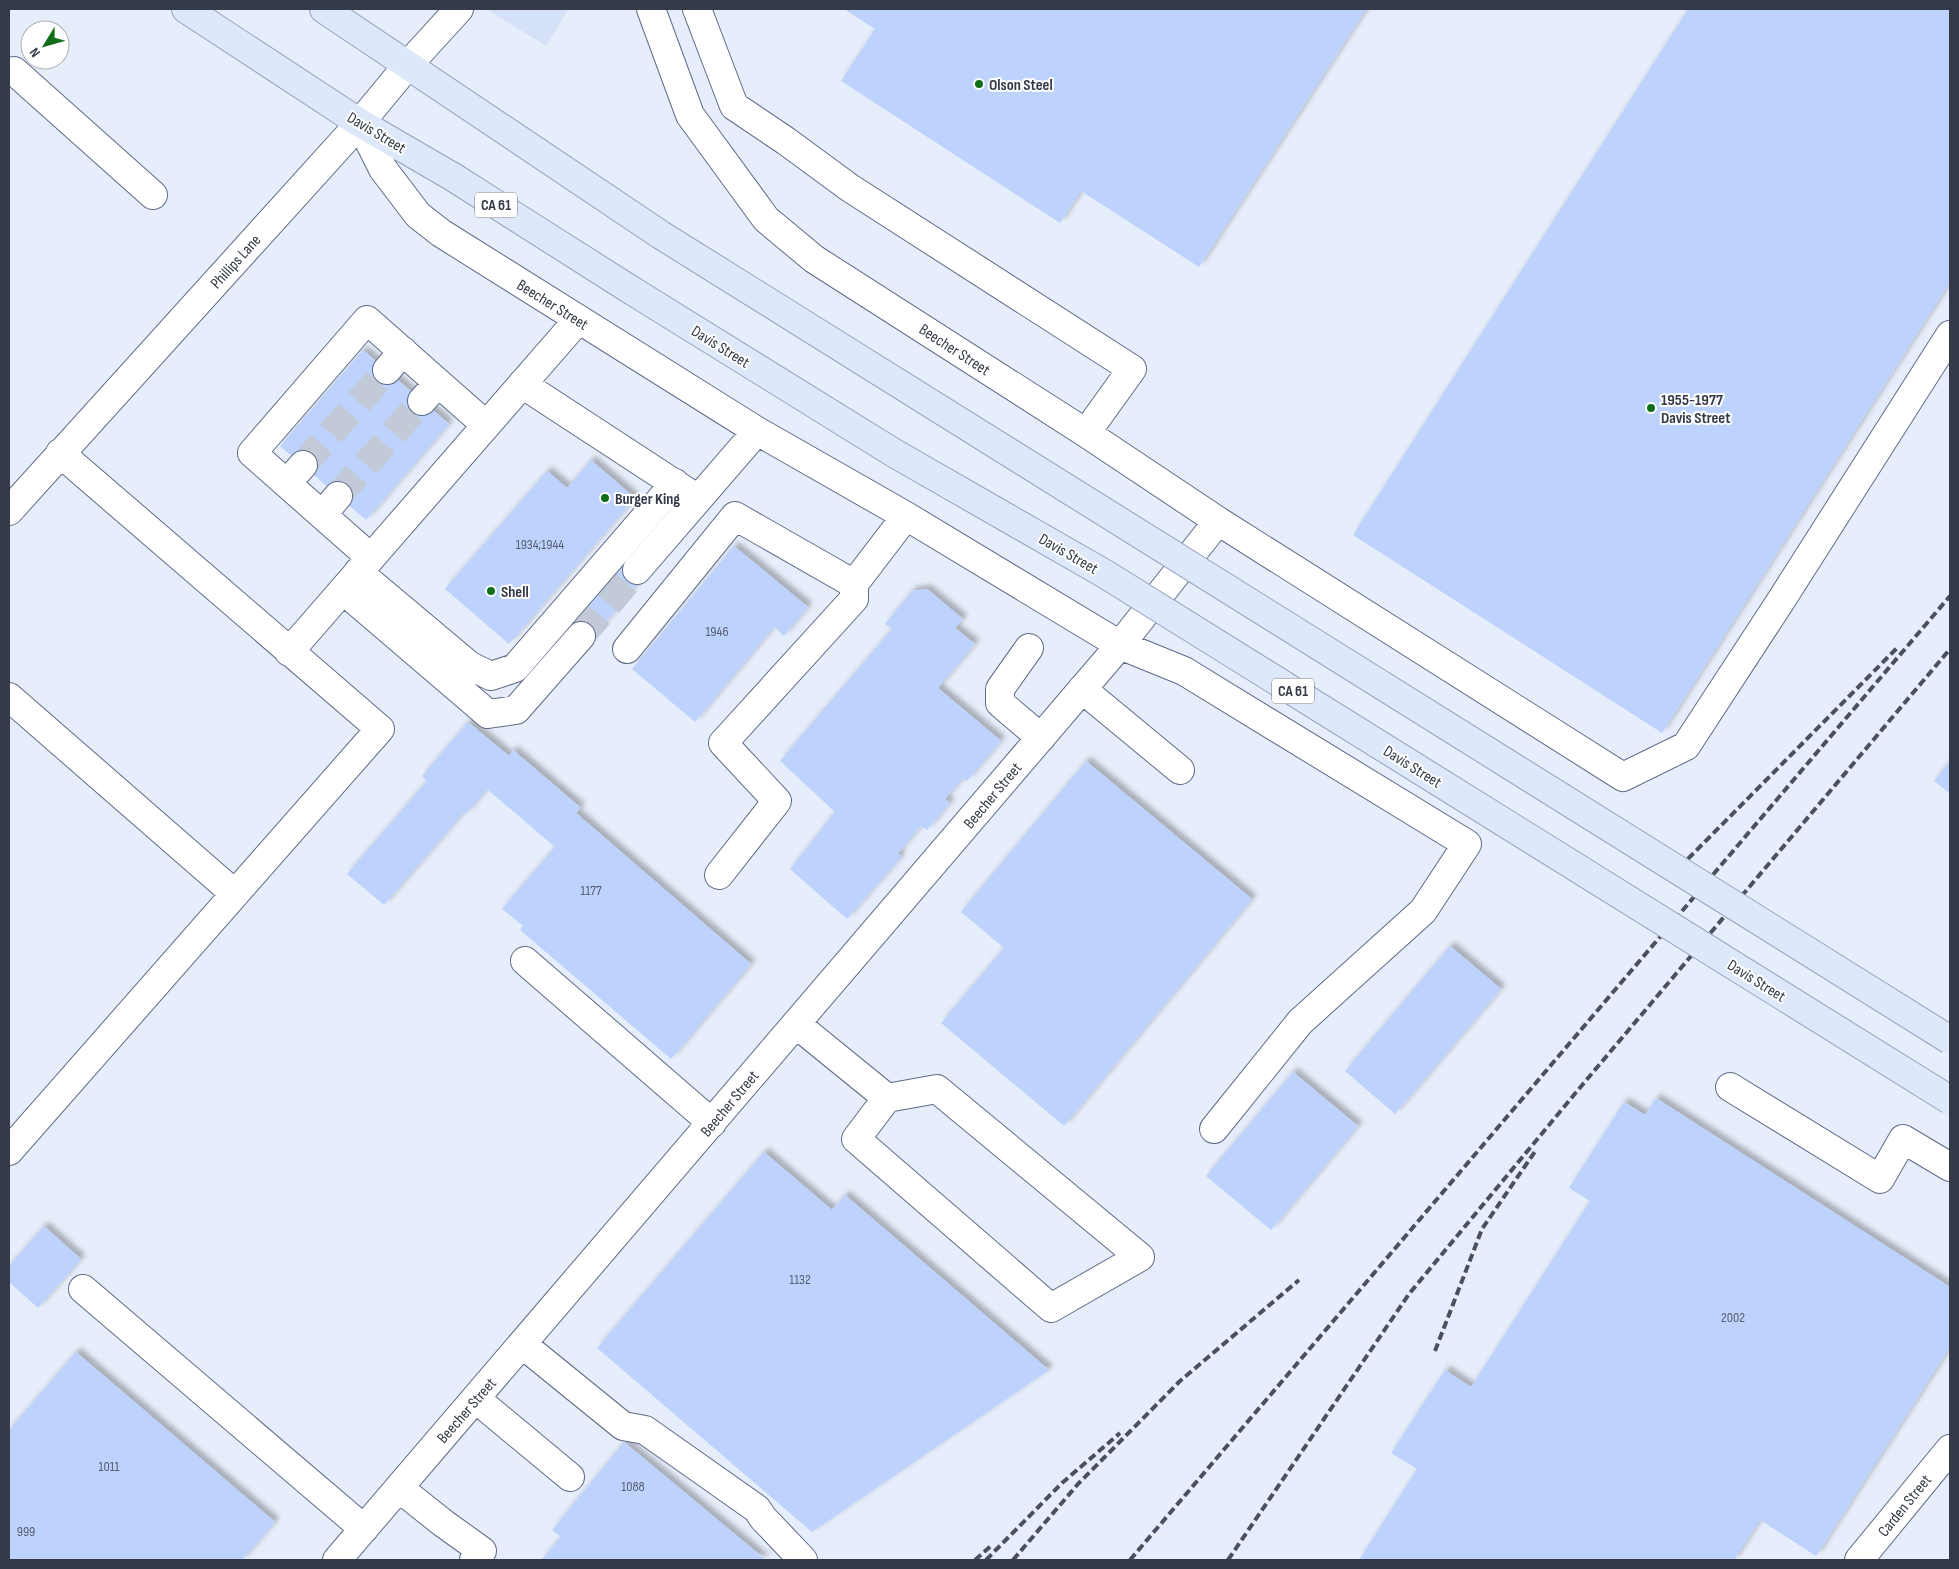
<svg xmlns="http://www.w3.org/2000/svg" width="1959" height="1569" font-family="'Sofia Sans Condensed',sans-serif">
  <defs>
    <filter id="shadow"><feDropShadow dx="4.5" dy="-4.5" stdDeviation="2.5" flood-color="#0004"/></filter>
  </defs>
  <rect width="100%" height="100%" fill="#e7eefb"/>
  <!-- built -->
  <path fill="#d5e1f9" d="M486 9H569L546 46Z"/>
  <!-- building -->
  <path fill="#bdd2fd" filter="url(#shadow)" d="M844 9H1366L1199 267 1081 191 1060 223 841 81 875 29Z
    M1688 9H1950V282L1662 733 1353 535Z
    M363 350 449 424 366 520 280 446Z
    M591 460 635 498 509 644 445 589 547 471 567 488Z
    M734 546 808 607 784 636 774 627 695 722 632 669Z
    M620 556 644 576 589 642 565 623Z
    M927 589 963 619 955 628 975 644 938 688 1001 741 967 781 963 778 945 799 950 803 927 830 921 826 898 853 901 857 847 919 790 869 835 812 780 761 892 629 885 624 912 591Z
    M468 722 509 756 513 750 581 808 576 813 751 964 671 1059 520 930 523 926 502 909 555 847 487 789 466 814 464 812 384 905 347 874 427 781 422 776Z
    M1086 761 1252 899 1064 1126 941 1023 1004 948 961 912Z
    M1950 761V794L1934 781Z
    M1450 946 1501 989 1395 1114 1345 1071Z
    M1293 1072 1358 1126 1271 1230 1206 1176Z
    M1656 1098 1950 1287V1347L1816 1556 1760 1520 1734 1560H1359L1417 1469 1391 1453 1445 1370 1471 1387 1590 1201 1569 1188 1624 1102 1645 1115Z
    M764 1152 832 1210 845 1195 1049 1370 812 1532 597 1348Z
    M44 1226 81 1259 38 1308 9 1282V1266Z
    M76 1352 275 1522 242 1560H9V1430Z
    M624 1442 766 1560H541L561 1537 552 1530Z"/>
  <g fill="none" stroke-linecap="round" stroke-linejoin="round">
    <!-- minor-tunnel -->
    <path stroke="#c3cad7" stroke-width="28" stroke-dasharray="28 14" stroke-linecap="butt" d="M303 465 387 370
      M338 496 422 401
      M581 636 637 570"/>
    <!-- minor casing -->
    <g stroke="#5d6b88" stroke-width="30">
      <path id="minor" d="M697 9 734 106 786 141 850 188 1132 369 1086 433
        M14 71 153 195
        M360 123 383 169 418 215 441 233 757 431 906 516 1120 645 1218 521 1086 433 814 259 766 219 690 115 651 9
        M387 370 403 351
        M522 384 698 499
        M422 401 438 383
        M287 483 303 465
        M9 511 360 123 407 66 459 9
        M322 515 338 496
        M1218 521 1623 777 1686 746 1780 602 1950 335
        M371 558 252 453 367 320 486 425
        M637 570 757 431
        M358 572 470 666 491 676 515 668 675 483
        M343 590 488 714 516 710 581 636
        M1029 648 1000 689V703L1041 738
        M627 649 735 516 854 584
        M289 652 578 320
        M1082 689 1180 770
        M9 697 235 894
        M719 875 777 801 723 743 854 599V584L906 516
        M525 961 712 1123
        M796 1024 887 1098 856 1139 1051 1308 1140 1257 937 1089 887 1098
        M1730 1087 1880 1179 1903 1139 1950 1167
        M9 1151 380 729 60 453
        M83 1289 364 1529
        M522 1344 623 1426 645 1430 757 1509 763 1518 803 1560
        M476 1399 570 1477
        M399 1488 443 1523 482 1551 474 1560
        M337 1560 1120 645 1184 671 1467 844 1423 911 1300 1022 1214 1129
        M1859 1560 1950 1449"/>
    </g>
    <!-- major casing -->
    <g stroke="#94a1bb" stroke-width="30">
      <path id="major" d="M186 9 360 123 453 177 631 290
        M324 9 661 235"/>
    </g>
    <!-- minor -->
    <use href="#minor" stroke="#fff" stroke-width="28"/>
    <!-- major -->
    <use href="#major" stroke="#dde8fb" stroke-width="28"/>
    <!-- rail -->
    <path stroke="#4a505d" stroke-width="4" stroke-dasharray="8 4" stroke-linecap="butt" d="M1671 876 1899 646
      M1435 1351 1482 1229 1536 1150
      M975 1560 991 1546
      M986 1560 1062 1483 1120 1433
      M1013 1560 1078 1484 1180 1381 1299 1280
      M1130 1560 1950 596
      M1228 1560 1409 1294 1578 1090 1950 649"/>
    <!-- major-bridge casing -->
    <g stroke="#94a1bb" stroke-width="30" stroke-linecap="butt">
      <path id="major-bridge" d="M661 235 1950 1040
        M631 290 894 453 1105 574 1950 1100"/>
    </g>
    <!-- major-bridge -->
    <use href="#major-bridge" stroke="#dde8fb" stroke-width="28"/>
  </g>
  <!-- markers -->
  <g fill="#116d18" stroke="#fff" stroke-width="2">
    <circle cx="979" cy="84" r="5"/>
    <circle cx="1651" cy="408" r="5"/>
    <circle cx="605" cy="498" r="5"/>
    <circle cx="491" cy="591" r="5"/>
  </g>
  <g text-anchor="middle" stroke-width="4" stroke-linejoin="round" paint-order="stroke">
    <!-- number labels -->
    <g font-size="14" fill="#566074">
      <text x="540" y="549">1934;1944</text>
      <text x="717" y="636">1946</text>
      <text x="591" y="895">1177</text>
      <text x="800" y="1284">1132</text>
      <text x="1733" y="1322">2002</text>
      <text x="109" y="1471">1011</text>
      <text x="633" y="1491">1088</text>
      <text x="26" y="1536">999</text>
    </g>
    <!-- shield labels -->
    <g fill="#fff" stroke="#71757e" stroke-width="1">
      <rect x="475" y="192.5" width="42" height="25" rx="4"/>
      <rect x="1272" y="678.5" width="42" height="25" rx="4"/>
    </g>
    <g font-size="15" font-weight="bold" fill="#343a47">
      <text x="496" y="210">CA 61</text>
      <text x="1293" y="696">CA 61</text>
    </g>
    <!-- poi labels -->
    <g font-size="16" font-weight="bold" fill="#343a47" stroke="#fff" text-anchor="start">
      <text x="989" y="90">Olson Steel</text>
      <text x="1661" y="405">1955-1977<tspan x="1661" dy="18">Davis Street</tspan></text>
      <text x="615" y="504">Burger King</text>
      <text x="501" y="597">Shell</text>
    </g>
    <!-- street labels -->
    <g font-size="16" fill="#343a47" stroke="#fff">
      <text transform="translate(377 132) rotate(31)" y="6">Davis Street</text>
      <text transform="translate(235 261) rotate(-48)" y="6">Phillips Lane</text>
      <text transform="translate(553 304) rotate(32)" y="6">Beecher Street</text>
      <text transform="translate(721 346) rotate(32)" y="6">Davis Street</text>
      <text transform="translate(955 349) rotate(33)" y="6">Beecher Street</text>
      <text transform="translate(1069 553) rotate(30)" y="6">Davis Street</text>
      <text transform="translate(1413 766) rotate(32)" y="6">Davis Street</text>
      <text transform="translate(992 795) rotate(-50)" y="6">Beecher Street</text>
      <text transform="translate(1757 980) rotate(32)" y="6">Davis Street</text>
      <text transform="translate(729 1103) rotate(-50)" y="6">Beecher Street</text>
      <text transform="translate(466 1410) rotate(-49)" y="6">Beecher Street</text>
      <text transform="translate(1904 1505) rotate(-51)" y="6">Carden Street</text>
    </g>
  </g>
  <!-- border -->
  <rect width="1959" height="1569" fill="none" stroke="#343a47" stroke-width="20"/>
  <!-- north arrow -->
  <g transform="translate(45 45) rotate(233)"><circle r="24" fill="#ffffff" stroke="#aeb0b5"/>
  <path d="M0-4L9 19L0 12L-9 19Z" fill="#116d18"/>
  <text y="-8" font-size="14" font-weight="bold" text-anchor="middle" fill="#343a47">N</text>
  </g>
</svg>
